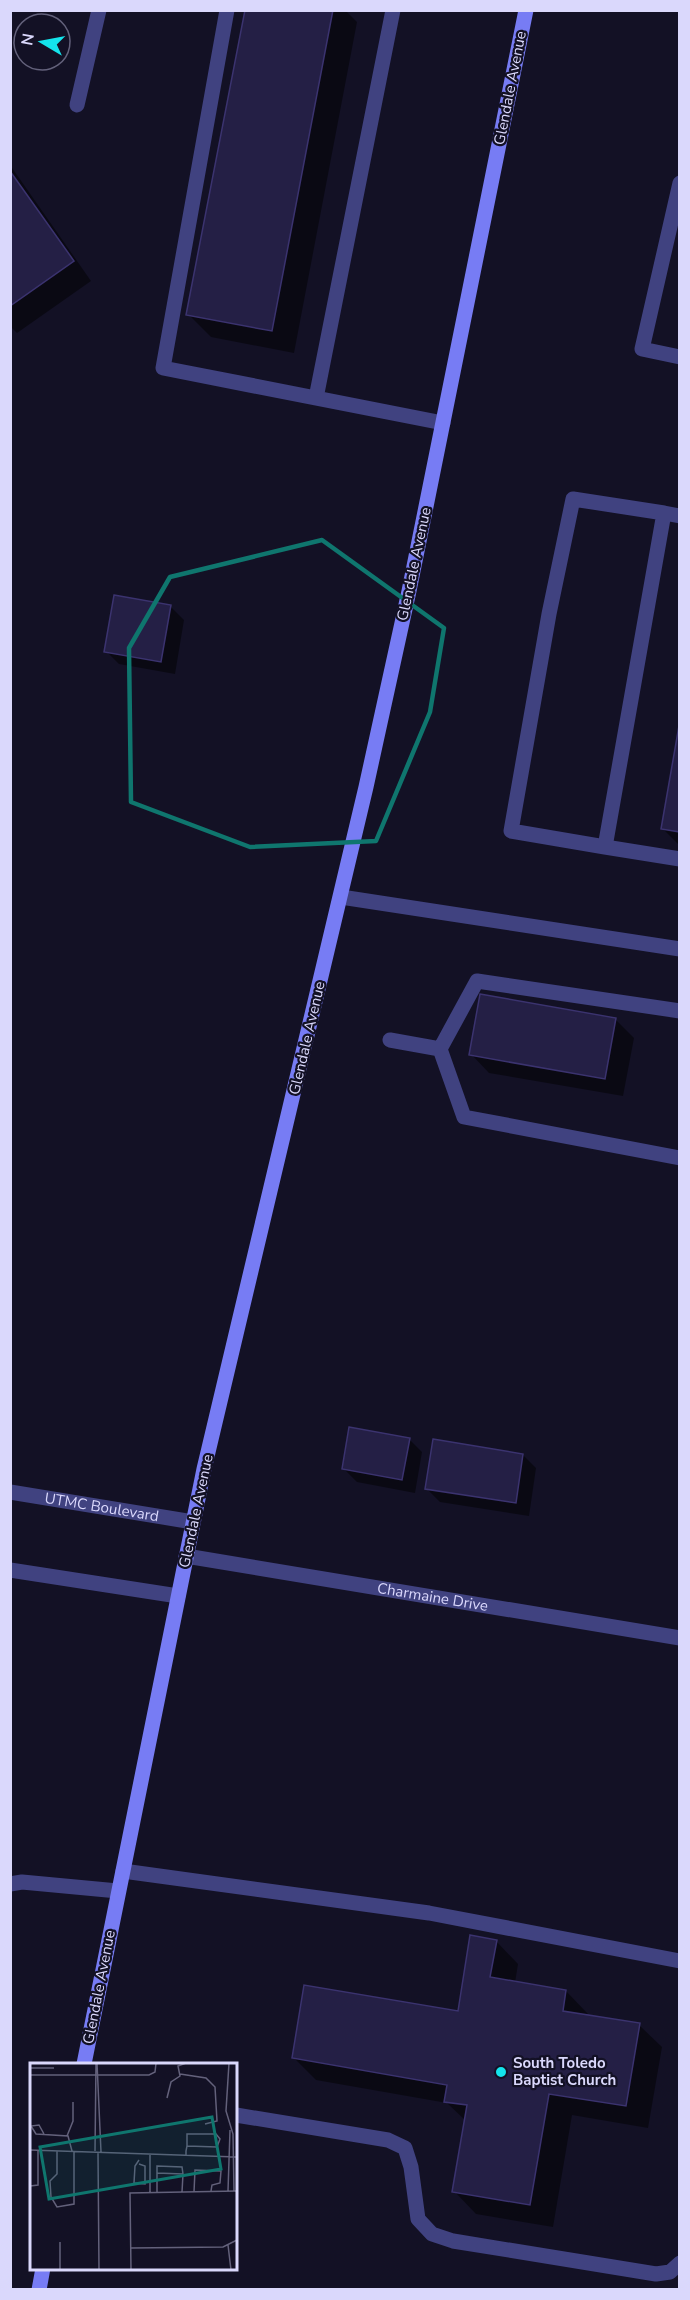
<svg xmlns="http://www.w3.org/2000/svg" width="690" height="2300" font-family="'Nunito Sans',sans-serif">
  <rect width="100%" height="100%" fill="#131125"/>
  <!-- shadow -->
  <path fill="#0007" d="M246 10H345L357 22 294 353 211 337 188 314Z
    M10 165 91 281 17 333 10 326Z
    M171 607 184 620 175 674 119 664 106 651Z
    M680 729V846L662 828Z
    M615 1019 634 1038 623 1096 489 1073 471 1054Z
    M409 1439 422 1452 415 1493 357 1482 344 1469Z
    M523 1455 536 1468 529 1516 440 1502 427 1489Z
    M496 1941 518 1964 515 1983 566 1991 588 2014V2016L639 2025 662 2047 648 2128 572 2115 553 2227 476 2214 454 2191 466 2121 447 2103 316 2080 294 2058 459 2013Z"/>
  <!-- building -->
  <path fill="#241f45" stroke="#3b336f" stroke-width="1.5" d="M245 10H333L272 331 186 315Z
    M10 171 74 261 10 306Z
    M114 595 171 605 161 662 104 652Z
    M680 720V832L661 829Z
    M480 994 616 1018 605 1079 469 1055Z
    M349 1427 410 1438 402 1480 342 1469Z
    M433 1439 523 1454 516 1503 425 1489Z
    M470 1935 497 1940 490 1977 566 1990 563 2011 640 2023 626 2106 549 2094 530 2205 452 2192 467 2105 444 2102 447 2085 292 2058 304 1985 458 2011Z"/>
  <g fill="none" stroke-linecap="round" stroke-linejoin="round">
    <!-- lane -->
    <path stroke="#404280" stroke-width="15" d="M227 10 163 368 443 423
      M680 183 642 349 680 357
      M316 398 393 10
      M573 499 664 513 605 847 511 831 549 614Z
      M664 513 680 516
      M605 847 680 859
      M341 897 680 949
      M680 1011 477 981 440 1049 464 1117 680 1158
      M390 1040 440 1049
      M123 1871 429 1913 680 1961
      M10 1884 22 1882 118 1891
      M236 2115 388 2140 405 2148 411 2167 418 2219 432 2234 453 2241 656 2274 670 2272 680 2263"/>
    <!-- street -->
    <g stroke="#404280" stroke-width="15">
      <path d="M77 105 99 10"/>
      <path id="s1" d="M10 1492 193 1522"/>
      <path id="s2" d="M186 1556 680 1638"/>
      <path d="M10 1570 178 1596"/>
    </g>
    <!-- secondary -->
    <path stroke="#777cf4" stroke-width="15" d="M84 2064 204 1469 366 787 409 591 526 10
      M39 2290 43 2268"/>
  </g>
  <!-- marked area -->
  <path fill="none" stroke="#0f766e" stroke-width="4.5" stroke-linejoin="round" d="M322 540 444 628 430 712 376 841 250 847 131 802 129 648 170 577Z"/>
  <!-- markers -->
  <circle fill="#14e4ec" stroke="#131125" stroke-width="2" cx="501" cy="2072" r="6"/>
  <g text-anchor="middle" stroke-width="4.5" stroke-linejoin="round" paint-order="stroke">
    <!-- street labels -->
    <g font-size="15" fill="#dad8fc" stroke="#131125">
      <text transform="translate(510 88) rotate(-79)" y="5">Glendale Avenue</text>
      <text transform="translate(414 564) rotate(-78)" y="5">Glendale Avenue</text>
      <text transform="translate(307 1038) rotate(-77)" y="5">Glendale Avenue</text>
      <text dy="5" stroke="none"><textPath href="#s1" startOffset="93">UTMC Boulevard</textPath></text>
      <text transform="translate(196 1511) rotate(-78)" y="5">Glendale Avenue</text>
      <text dy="5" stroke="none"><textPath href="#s2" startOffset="250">Charmaine Drive</textPath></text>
      <text transform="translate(99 1987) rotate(-79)" y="5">Glendale Avenue</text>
    </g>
    <!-- poi labels -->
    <g font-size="15" font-weight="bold" fill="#dad8fc" stroke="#131125" text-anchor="start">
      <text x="513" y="2068">South Toledo<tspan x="513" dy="17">Baptist Church</tspan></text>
    </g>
  </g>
  <!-- overview -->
  <g transform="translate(30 2063)">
    <rect width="207" height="207" fill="#131125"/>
    <path fill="none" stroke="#63617b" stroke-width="1.5" d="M67 0 71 89M199 0 196 48 203 71 204 128M0 5H24M150 11 176 15 185 24 187 58 175 61M0 12H119L125 9 126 0M137 35 141 19 150 13 148 3 156 0M14 71 9 62 1 63 6 71 38 73 42 88M37 73 43 58V39M0 87 207 94M27 88V111L20 118 21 134 27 144 44 141V88M65 88 66 0M68 90 69 207M120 91V129M156 93V88L157 83V71H186L190 76 187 84 157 83M109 97 105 103 104 120 115 121V103L109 101M127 103 152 104 153 111 127 110ZM127 110V129M0 123 8 122V87M198 128 200 67M152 129 153 111M164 129 165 107 191 108 190 120 182 122 181 128M30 179V207M198 182 201 207M101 185 193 184 207 177M101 207 100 130 207 128"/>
    <path fill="#0f766e" fill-opacity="0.15" stroke="#0f766e" stroke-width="3" d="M182 54 191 106 19 136 10 84Z"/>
    <rect width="207" height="207" fill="none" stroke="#dad8fc" stroke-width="3"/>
  </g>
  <!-- border -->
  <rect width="690" height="2300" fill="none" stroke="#dad8fc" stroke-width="24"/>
  <!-- north arrow -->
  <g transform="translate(42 42) rotate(280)"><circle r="28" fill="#131125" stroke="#63617b" stroke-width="1.5"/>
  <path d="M0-4.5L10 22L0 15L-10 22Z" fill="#14e4ec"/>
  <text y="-9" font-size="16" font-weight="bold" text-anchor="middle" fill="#dad8fc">N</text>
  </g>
</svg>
